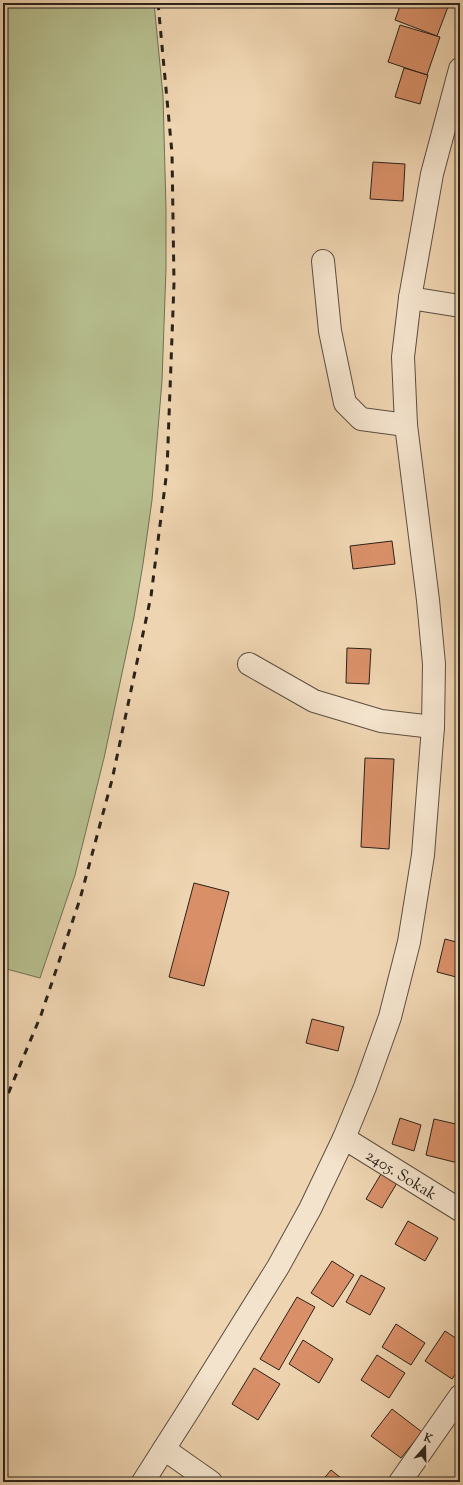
<svg xmlns="http://www.w3.org/2000/svg" width="463" height="1485" font-family="'Sorts Mill Goudy',serif">
  <rect width="100%" height="100%" fill="#eed4b0"/>
  <filter id="stains"><feTurbulence type="fractalNoise" baseFrequency=".005" numOctaves="4"/><feColorMatrix values="0 0 0 0 .2 0 0 0 0 .09 0 0 0 0 .02 0 0 0 .5 -.17"/></filter>
  <radialGradient id="worn" r=".72"><stop offset=".6" stop-color="#630" stop-opacity="0"/><stop offset="1" stop-color="#630" stop-opacity=".3"/></radialGradient>
  <!-- green -->
  <path fill="#b6bd8d" stroke="#707054" d="M3 3H154L163 96 166 209V268L162 381 152 500 143 564 134 617 104 758 75 875 40 978 3 968Z"/>
  <!-- building -->
  <path fill="#d99069" stroke="#2b221a" d="M401 3 449 4 437 36 395 20Z
    M400 25 440 37 427 75 388 62Z
    M404 68 428 75 420 104 395 97Z
    M373 162 405 164 403 201 370 199Z
    M392 541 395 564 353 569 350 546Z
    M347 648 371 649 369 684 346 683Z
    M365 758 394 759 389 849 361 847Z
    M194 883 229 892 204 986 169 977Z
    M445 939 460 943V978L437 972Z
    M312 1019 344 1027 338 1051 306 1043Z
    M400 1118 421 1125 414 1151 392 1144Z
    M434 1119 460 1125V1153L458 1163 426 1155Z
    M381 1174 397 1183 382 1208 366 1199Z
    M408 1221 438 1238 425 1261 395 1244Z
    M332 1261 354 1275 333 1307 311 1293Z
    M361 1275 385 1288 370 1315 346 1302Z
    M297 1297 315 1307 279 1370 260 1359Z
    M396 1324 425 1343 411 1365 382 1347Z
    M445 1331 460 1341V1368L452 1379 425 1361Z
    M303 1340 333 1359 319 1383 289 1364Z
    M377 1355 405 1373 389 1398 361 1380Z
    M254 1368 280 1384 258 1420 232 1404Z
    M392 1409 422 1432 401 1458 371 1436Z
    M331 1470 346 1482H321Z"/>
  <g fill="none" stroke-linecap="round" stroke-linejoin="round">
    <!-- minor casing -->
    <g stroke="#5c4e40" stroke-width="24">
      <g id="minor">
        <path d="M323 261 330 331 345 403 361 419 406 425"/>
        <path d="M410 298 460 306"/>
        <path d="M249 664 314 701 381 721 433 727"/>
        <path id="s1" d="M344 1138 460 1210"/>
        <path d="M164 1449 211 1482"/>
        <path d="M400 1482 460 1396"/>
      </g>
    </g>
    <!-- tertiary casing -->
    <g stroke="#5c4e40" stroke-width="24">
      <path id="tertiary" d="M143 1482 192 1405 278 1267 310 1209 344 1138 365 1087 390 1017 409 942 423 855 433 727 434 664 428 600 406 425 403 357 410 298 432 174 460 69"/>
    </g>
    <!-- minor -->
    <use href="#minor" stroke="#f4e3cc" stroke-width="22"/>
    <!-- tertiary -->
    <use href="#tertiary" stroke="#f4e3cc" stroke-width="22"/>
    <!-- rail -->
    <path stroke="#2b221a" stroke-width="3" stroke-dasharray="7 7" stroke-linecap="butt" d="M3 1106 41 1015 80 899 112 780 151 596 167 470 174 283 172 153 158 3"/>
  </g>
  <g text-anchor="middle" stroke-width="4" stroke-linejoin="round" paint-order="stroke">
    <!-- street labels -->
    <g font-size="16" fill="#2b221a" stroke="#f4e3cc">
      <text dy="6" stroke="none"><textPath href="#s1" startOffset="68">2405. Sokak</textPath></text>
    </g>
  </g>
  <!-- margin -->
  <rect width="463" height="1485" fill="none" stroke="#eed4b0" stroke-width="16"/>
  <rect x="4" y="4" width="455" height="1477" fill="none" stroke="#2b221a" stroke-width="2"/>
  <rect x="8" y="8" width="447" height="1469" fill="none" stroke="#2b221a"/>
  <!-- north arrow -->
  <g transform="translate(425 1447) rotate(20)" stroke="#f4e3cc" stroke-width="3" paint-order="stroke">
  <path d="M0-3L7 15L0 10L-7 15Z" fill="#2b221a"/>
  <text y="-6" font-size="11" font-weight="bold" text-anchor="middle" fill="#2b221a">K</text>
  </g>
  <rect width="100%" height="100%" filter="url(#stains)"/>
  <rect width="100%" height="100%" fill="url(#worn)"/>
</svg>
